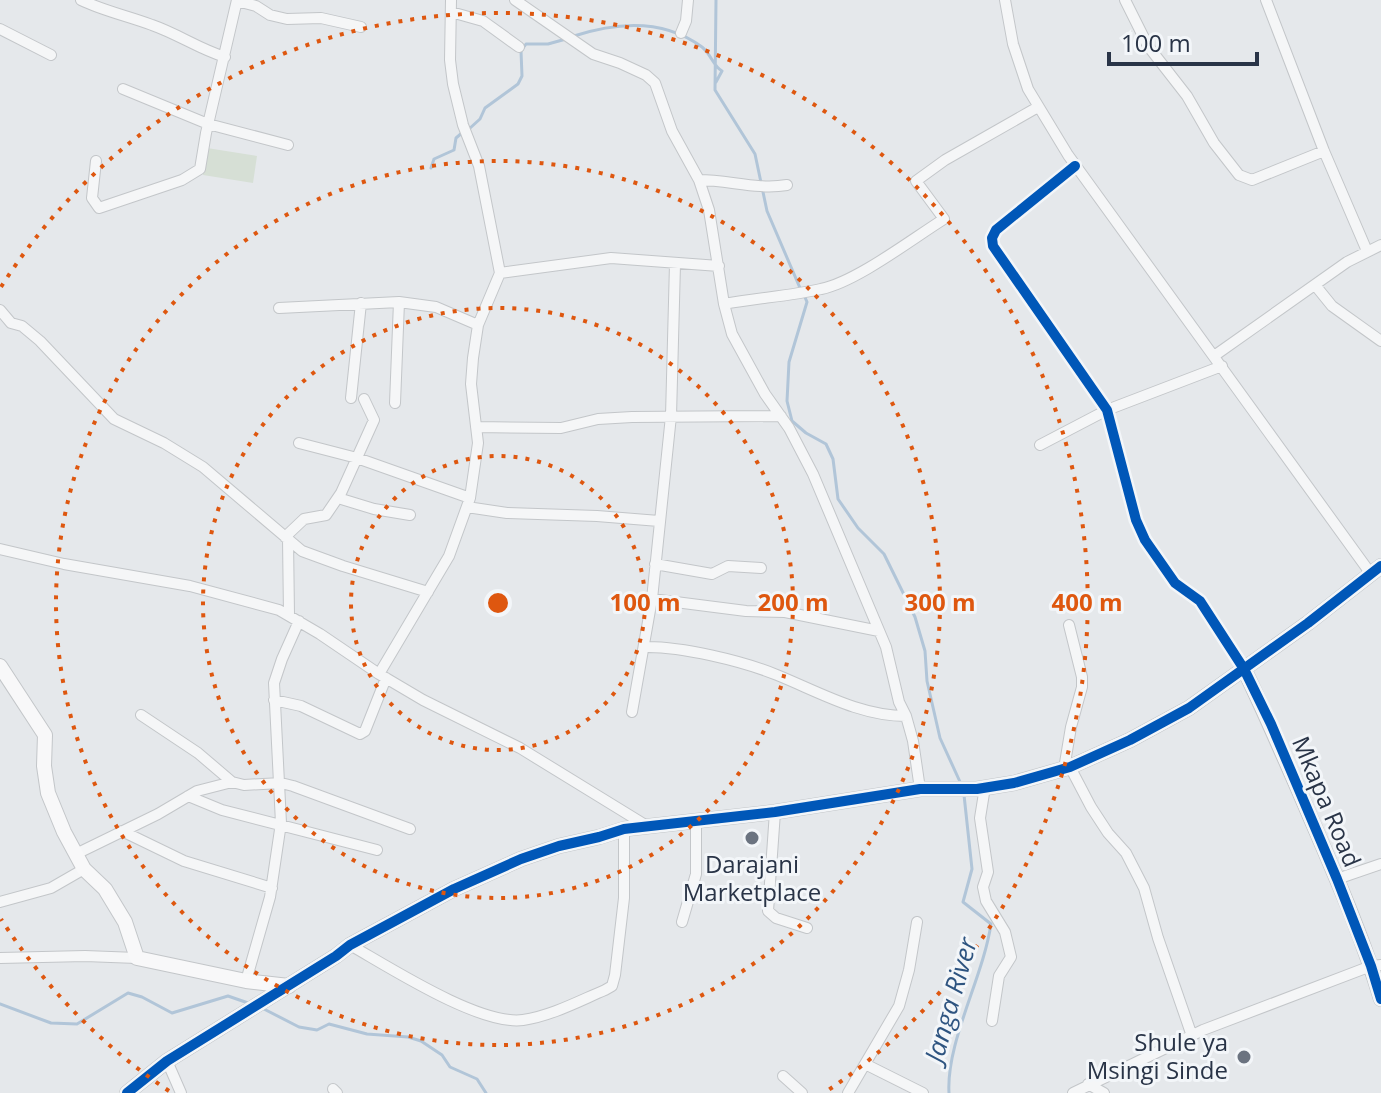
<svg xmlns="http://www.w3.org/2000/svg" width="1381" height="1093" font-family="'Open Sans',sans-serif">
  <rect width="100%" height="100%" fill="#e5e8eb"/>
  <!-- green -->
  <path fill="#d6dfd5" d="M207 148 257 156 253 183 203 175Z"/>
  <g fill="none" stroke-linecap="round" stroke-linejoin="round">
    <!-- stream -->
    <path stroke="#b1c5d8" stroke-width="3" d="M716 0 715 90 755 154 767 211 800 288
      M574 36C617 22 663 18 702 47 711 54 713 66 722 71L716 82
      M469 129 480 119 485 108 518 84 522 76 521 51 526 44H548L566 39
      M431 168 434 159 454 150 456 138 463 132
      M804 295 807 302 789 362 787 401 792 421 806 433 826 444 833 459 838 499 858 528 884 554 915 617 925 651 927 681 940 738 961 784
      M0 1004 51 1023 77 1024 128 993 142 997 172 1013 228 996 251 1004
      M262 1008 299 1027 317 1030 329 1024 367 1034 408 1037 421 1041 442 1055 450 1067 477 1079 486 1093
      M949 1093C946 1042 983 978 991 924L963 902 972 869 964 795"/>
    <!-- street casing -->
    <g stroke="#c3c6c9" stroke-width="12">
      <path id="street" d="M81 0C104 11 128 16 152 25 178 34 199 49 225 57
        M515 0 593 54 620 63 646 75 655 83 672 131 699 180 709 210 724 304 732 334 765 394 789 428 813 474 886 647 899 702 906 716 913 741 920 789
        M1005 0 1013 44 1028 89 1068 155 1371 574
        M1125 0 1148 46 1187 96 1214 143 1239 175 1252 180 1324 151
        M1266 0 1324 151 1367 251
        M237 1 256 6 270 15 287 19 321 18 361 27
        M451 12 483 21 519 47
        M0 29 51 55
        M681 33 686 21 688 0
        M123 89 208 124 288 145
        M96 161 92 198 99 208 182 180 200 169 206 133 237 0
        M1075 166 996 230 992 238 993 246 1107 410 1136 520 1145 540 1175 583 1200 601 1244 669
        M699 180C729 180 757 190 787 185
        M500 273 611 258 719 266
        M1315 285 1332 306 1381 341
        M724 304C756 298 790 296 821 289 856 282 912 239 944 219L916 181 945 160 1038 107
        M279 308 399 302 436 307 478 325
        M0 310 11 323 22 326 40 341 114 419 164 443 203 467 302 551 343 566 428 592
        M1214 356 1347 262 1381 245
        M351 398 361 303
        M395 403 399 302
        M476 427 561 428 598 419 632 417 781 416
        M299 443 357 458 470 498
        M1040 445 1107 410 1222 366
        M338 498 374 509 410 515
        M467 507 507 513 597 516 659 521
        M285 537 304 519 326 515 341 493 374 420 364 399
        M288 539 289 615
        M0 549 64 564 190 586 279 610 320 634 379 674 423 700 520 748 647 826
        M655 564 712 574 728 566 761 568
        M652 599 746 611 785 612 879 631
        M644 647C680 646 743 661 777 675 819 692 860 716 906 716
        M379 674 449 556 470 498 478 443 471 384 473 358 478 325 500 273 479 166 463 125 453 84 450 60 451 0
        M274 700 301 706 360 734 365 731 386 678
        M632 712 652 599 671 416 675 264
        M141 715 198 753 232 782 244 785 281 783 293 786 410 829
        M1070 767 1091 807 1108 833 1126 853 1144 888 1158 938 1192 1036
        M1064 769 1071 727 1082 687V677L1069 625
        M985 787 980 818 988 872 983 887 986 901 1005 932 1011 957 999 976 992 1021
        M188 796 222 810 377 850
        M775 812 768 911 776 918 807 928
        M122 831 184 861 272 888
        M76 854 158 814 197 791 232 782
        M1337 879 1381 864
        M0 902 51 888 84 869
        M682 922 696 874V821
        M350 945C389 967 480 1026 523 1020 551 1016 579 1001 605 990L612 986 615 975 624 898V829
        M0 958 85 956 137 958
        M246 981 270 897 281 823 274 683 282 659 299 621
        M167 1061 181 1093
        M867 1065 923 1093
        M783 1076 802 1093
        M1088 1084 1104 1093
        M333 1089 337 1093
        M848 1093 899 1006 909 970 917 922
        M1073 1093 1203 1030 1371 966 1381 965"/>
    </g>
    <!-- secondary casing -->
    <g stroke="#c3c6c9" stroke-width="16">
      <path id="secondary" d="M0 666 45 735 44 766 48 793 64 832 84 869 105 889 125 922 137 958 246 981 289 986
        M1244 669C1268 719 1290 770 1312 821 1337 879 1363 938 1381 999
        M127 1093 167 1061 336 956 350 945 454 889 521 859 559 846 599 837 624 829 775 812 920 789H977L1014 783 1070 767 1130 740 1189 708 1308 623 1381 566"/>
    </g>
    <!-- street -->
    <use href="#street" stroke="#f5f6f7" stroke-width="10"/>
    <!-- secondary -->
    <use href="#secondary" stroke="#f8f8f9" stroke-width="14"/>
    <!-- cycleway casing -->
    <g stroke="#f3f6f9" stroke-width="15">
      <path id="cycleway" d="M1075 166 996 230 992 238 993 246 1107 410 1136 520 1145 540 1175 583 1200 601 1244 669 1271 724 1337 879 1371 966 1381 999
        M127 1093 167 1061 336 956 350 945 454 889 521 859 559 846 599 837 624 829 775 812 920 789H977L1014 783 1070 767 1130 740 1189 708 1308 623 1381 566"/>
    </g>
    <!-- cycleway -->
    <use href="#cycleway" stroke="#0057b8" stroke-width="10"/>
  </g>
  <!-- distance rings -->
  <g fill="none" stroke="#de570f" stroke-width="4" stroke-dasharray="4 8">
    <circle cx="498" cy="603" r="147"/>
    <circle cx="498" cy="603" r="295"/>
    <circle cx="498" cy="603" r="442"/>
    <path d="M169 1091A589 589 0 0 1 1 919M1 287A589 589 0 1 1 827 1091"/>
  </g>
  <!-- markers -->
  <g fill="#6b7380" stroke="#f3f6f9" stroke-width="3">
    <circle cx="752" cy="838" r="8"/>
    <circle cx="1244" cy="1057" r="8"/>
  </g>
  <g text-anchor="middle" stroke-width="6" stroke-linejoin="round" paint-order="stroke">
    <!-- street labels -->
    <g font-size="24" fill="#293447" stroke="#f3f6f9">
      <text transform="translate(1326 802) rotate(67)" y="8">Mkapa Road</text>
    </g>
    <!-- poi labels -->
    <g font-size="24" fill="#293447" stroke="#f3f6f9">
      <text x="752" y="873">Darajani<tspan x="752" dy="28">Marketplace</tspan></text>
      <text x="1228" y="1051" text-anchor="end">Shule ya<tspan x="1228" dy="28">Msingi Sinde</tspan></text>
    </g>
    <!-- water labels -->
    <g font-size="26" font-style="italic" fill="#2e5480" stroke="#f3f6f9">
      <text transform="translate(951 1000) rotate(-74)" y="9">Janga River</text>
    </g>
  </g>
  <circle cx="498" cy="603" r="12" fill="#de570f" stroke="#f3f6f9" stroke-width="4"/>
  <g font-size="24" text-anchor="middle" font-weight="bold" fill="#de570f" stroke="#f3f6f9" stroke-width="6" stroke-linejoin="round" paint-order="stroke">
    <text x="645" y="611">100 m</text>
    <text x="793" y="611">200 m</text>
    <text x="940" y="611">300 m</text>
    <text x="1087" y="611">400 m</text>
  </g>
  <!-- scale -->
  <path d="M1109 52v12h148v-12" fill="none" stroke="#293447" stroke-width="4"/>
  <text x="1121" y="52" font-size="24" fill="#293447" stroke="#f3f6f9" stroke-width="6" paint-order="stroke">100 m</text>
</svg>
